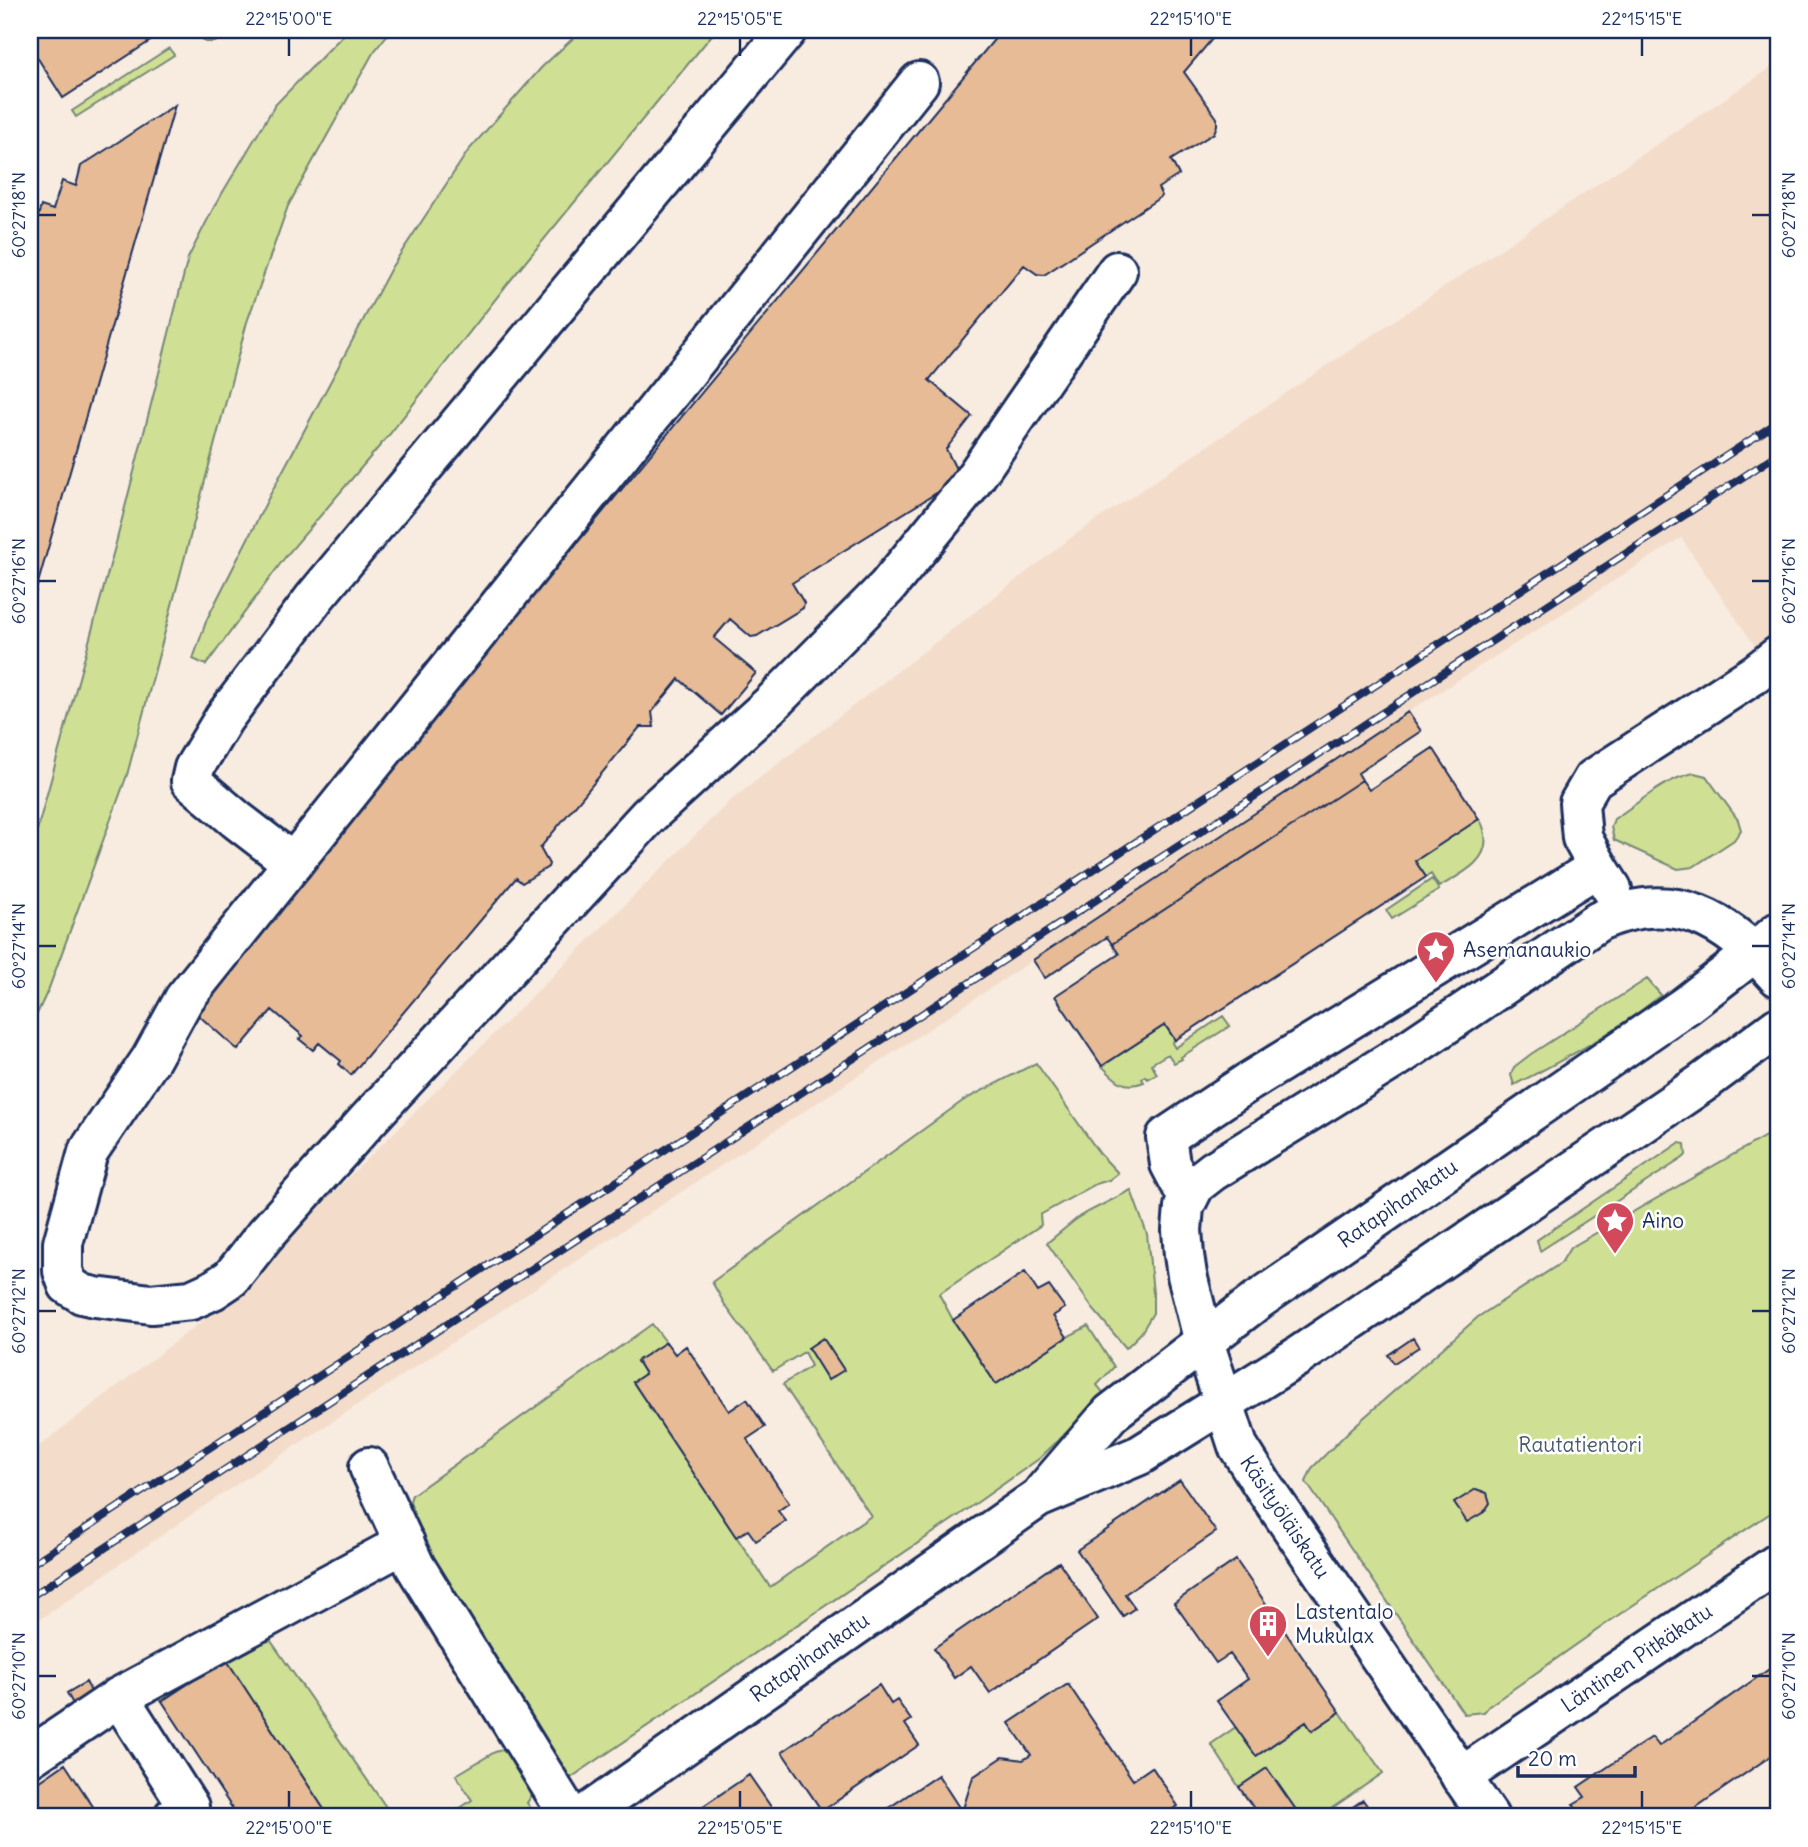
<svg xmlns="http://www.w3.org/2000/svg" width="1808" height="1847" font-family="Delius,sans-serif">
  <rect width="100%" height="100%" fill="#f8ebe0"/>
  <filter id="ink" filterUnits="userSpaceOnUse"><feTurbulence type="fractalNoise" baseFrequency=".0143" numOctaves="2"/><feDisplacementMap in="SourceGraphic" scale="14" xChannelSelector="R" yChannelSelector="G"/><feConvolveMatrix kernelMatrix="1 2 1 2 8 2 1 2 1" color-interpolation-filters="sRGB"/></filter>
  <g filter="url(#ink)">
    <!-- built -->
    <path fill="#f3ddca" d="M1778 63V663L1770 668 1681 538 1408 712 1033 960 917 1037 210 1502 30 1626V1453L206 1318 731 800 1076 534Z"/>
    <!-- green -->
    <path fill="#cfdf93" stroke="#758778" stroke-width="2" d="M201 30H233L215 42H205L197 32Z
      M341 30H391L373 53 288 206 247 322 127 775 49 988 30 1029V856L116 543 188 258 214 207 275 105 345 33Z
      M582 30H716L509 282 389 435 286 556 206 665 193 659 207 619 272 491 391 268 468 151 542 67Z
      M169 48 174 55 76 117 72 111Z
      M1694 773 1706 776 1738 820 1741 830 1734 840 1693 867 1678 869 1614 840 1611 827 1614 819C1639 803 1664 779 1694 773Z
      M1479 819C1483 824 1484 828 1485 835 1490 862 1459 875 1439 887L1431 874 1426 877 1415 861Z
      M1432 879 1439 890 1392 919 1386 910Z
      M1647 979 1661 995C1615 1033 1567 1058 1514 1085L1511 1075 1514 1067 1531 1054Z
      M1223 1016 1230 1026 1181 1057 1182 1059 1174 1063 1168 1054 1151 1064 1157 1074 1148 1079 1145 1076 1142 1079 1144 1082C1124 1090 1115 1080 1102 1066L1165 1025 1175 1040 1172 1043 1175 1048Z
      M1036 1063 1100 1154 1118 1173 1109 1180 1096 1184 1040 1215 1041 1225 939 1294 953 1320 996 1384 1067 1337 1088 1326 1114 1367 1097 1385 1105 1395 1040 1458 961 1514 569 1779 564 1775 507 1695 416 1525 410 1501 412 1495 652 1324 666 1342 637 1361 645 1374 633 1382 770 1587 871 1516 783 1384 811 1366 804 1352 773 1371 725 1305 712 1282 964 1100Z
      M1778 1129V1508L1620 1614 1489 1706 1484 1712 1464 1714 1306 1482 1312 1468 1351 1429 1478 1317 1561 1263 1570 1248Z
      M1679 1143 1685 1144 1686 1155 1683 1158 1540 1251 1537 1240Z
      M1131 1190 1147 1234 1153 1293V1313L1141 1333 1126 1348 1093 1309 1047 1243 1080 1216Z
      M271 1641 388 1810 379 1817H329L226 1659 162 1701 149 1687 254 1643Z
      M1340 1712 1383 1773 1319 1817H1301L1267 1769 1239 1787 1211 1744 1236 1727 1256 1756 1306 1722 1312 1731Z
      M502 1750C514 1756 527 1781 533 1793L527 1803 530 1807 516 1817H447L472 1800 456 1775 495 1752Z"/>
    <!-- building -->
    <path fill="#e6bb96" stroke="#1b2f5e" stroke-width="2" d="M30 30H158L161 34 63 98 30 46Z
      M1002 30H1202L1213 38 1184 72 1217 118V125L1214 133 1171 160 1179 175 1158 188 1162 196 1044 275 1037 274 1024 265 929 380 972 416 946 449 958 473 954 482 792 583 804 603 803 608 757 636 751 637 730 619 714 638 756 673 721 715 679 679 652 712 654 727H640L540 848 549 864 548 867 522 883 516 878 351 1075 339 1064 341 1061 319 1043 313 1050 299 1039 303 1036 272 1010 238 1050 190 1008 511 624 510 607 525 606Z
      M175 105 30 611V245L41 206 53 210 62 181 76 186 81 166Z
      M1408 712 1421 731 1358 773 1362 780 1112 944 1107 937 1045 978 1033 960Z
      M1433 748 1479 819 1415 861 1426 877 1175 1040 1165 1025 1102 1066 1055 996 1119 954 1112 944 1362 780 1369 790Z
      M1025 1272 1038 1292 1049 1286 1065 1308 1053 1316 1067 1337 996 1384 953 1320Z
      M823 1338 844 1370 828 1380 808 1348Z
      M1413 1338 1419 1347 1394 1363 1388 1355Z
      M666 1342 675 1354 686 1346 729 1411 747 1399 765 1427 747 1439 789 1503 778 1511 786 1521 756 1541 748 1530 736 1537 633 1382 645 1374 637 1361Z
      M1180 1480 1216 1532 1125 1594 1135 1608 1123 1616 1077 1550Z
      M1476 1489 1487 1493 1490 1503 1484 1512 1467 1522 1454 1503Z
      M1236 1560 1340 1712 1312 1731 1306 1722 1256 1756 1217 1701 1248 1679 1230 1654 1216 1663 1174 1603Z
      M1059 1562 1098 1619 990 1693 971 1666 954 1678 934 1648Z
      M226 1659 329 1817H238L162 1701Z
      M1778 1663V1751L1682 1817H1581L1573 1804 1585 1797 1578 1787 1652 1737 1659 1746Z
      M86 1682 98 1704 79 1715 67 1693Z
      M1068 1684 1133 1780 1152 1767 1178 1806 1162 1817H1073L1071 1814 1067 1817 1055 1816 1054 1817H875L938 1775 962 1812 973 1777 1003 1757 1023 1760 1031 1755 1009 1723Z
      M879 1685 891 1704 897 1700 911 1720 905 1724 919 1745 822 1811 782 1752Z
      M65 1764 100 1817H30V1788Z
      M1267 1768 1301 1817H1251L1257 1813 1239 1787Z
      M749 1775 778 1817H687Z
      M1363 1800 1375 1817H1338Z"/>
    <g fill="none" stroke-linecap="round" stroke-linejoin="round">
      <!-- minor casing -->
      <g stroke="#1b2f5e" stroke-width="44">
        <g id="minor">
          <path d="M919 82 184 999 151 1059 88 1152 63 1243V1271L68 1285 82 1294 95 1297 151 1304 191 1300 213 1290 231 1278 264 1236 367 1121 649 815 771 704 887 587 967 489 1117 271"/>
          <path d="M293 863 237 820 191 781 194 768 224 718 315 597 787 30"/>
          <path d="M1612 889 1598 867 1582 838 1579 803 1593 779 1755 674 1778 656"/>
          <path d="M1188 1198 1170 1164 1166 1137 1247 1083 1598 867"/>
          <path d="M369 1467 415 1566 570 1817"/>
          <path d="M119 1697 189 1807 173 1817"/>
          <path d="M30 1757 119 1697 405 1543"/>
          <path id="s1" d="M1461 1777 1778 1563"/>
          <path d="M1489 1817 1262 1484 1238 1446 1204 1342 1187 1275 1184 1255 1182 1230 1184 1207 1195 1185 1213 1171 1402 1054 1599 921C1675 887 1727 920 1778 977"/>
        </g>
      </g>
      <!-- major casing -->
      <g stroke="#1b2f5e" stroke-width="44">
        <g id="major">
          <path id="s2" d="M1044 1491 1111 1413 1258 1300 1685 1006 1755 952 1778 932"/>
          <path id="s3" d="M582 1817 1038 1498 1140 1455 1297 1357 1701 1084 1778 1027"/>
        </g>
      </g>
      <!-- minor -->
      <use href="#minor" stroke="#fff" stroke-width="38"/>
      <!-- major -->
      <use href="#major" stroke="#fff" stroke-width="38"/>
      <!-- rail casing -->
      <g stroke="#1b2f5e" stroke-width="8">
        <path id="rail" d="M30 1565 1778 422
          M30 1597 1778 454"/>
      </g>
      <!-- rail -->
      <use href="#rail" stroke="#fff" stroke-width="5" stroke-dasharray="16" stroke-linecap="butt"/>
    </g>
  </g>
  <!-- ticks -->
  <path fill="none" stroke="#1b2f5e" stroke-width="2.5" d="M289 38V56M740 38V56M1191 38V56M1642 38V56M38 215H56M1752 215H1770M38 581H56M1752 581H1770M38 946H56M1752 946H1770M38 1311H56M1752 1311H1770M38 1676H56M1752 1676H1770M289 1791V1808M740 1791V1808M1191 1791V1808M1642 1791V1808"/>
  <!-- icons -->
  <defs>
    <g id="sight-pin" transform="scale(2.0125)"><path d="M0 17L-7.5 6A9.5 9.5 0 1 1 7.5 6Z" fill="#d1495b" stroke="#fff"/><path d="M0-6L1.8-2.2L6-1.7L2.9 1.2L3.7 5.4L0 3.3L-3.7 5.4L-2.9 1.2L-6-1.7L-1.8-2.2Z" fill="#fff"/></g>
    <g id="building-pin" transform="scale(2.0125)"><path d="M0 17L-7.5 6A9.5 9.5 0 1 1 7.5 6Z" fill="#d1495b" stroke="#fff"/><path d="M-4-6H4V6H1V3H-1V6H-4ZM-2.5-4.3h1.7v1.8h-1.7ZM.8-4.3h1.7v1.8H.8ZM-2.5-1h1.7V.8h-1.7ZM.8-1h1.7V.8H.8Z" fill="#fff"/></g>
  </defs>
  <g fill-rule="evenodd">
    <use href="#sight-pin" x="1436" y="950"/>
    <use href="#sight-pin" x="1615" y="1221"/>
    <use href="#building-pin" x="1268" y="1624"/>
  </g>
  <g text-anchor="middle" stroke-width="5" stroke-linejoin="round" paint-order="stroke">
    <!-- poi labels -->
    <g font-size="21" fill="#1b2f5e" stroke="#fff" text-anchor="start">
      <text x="1463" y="957">Asemanaukio</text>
      <text x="1642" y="1228">Aino</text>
      <text x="1295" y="1619">Lastentalo<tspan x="1295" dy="24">Mukulax</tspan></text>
    </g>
    <!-- street labels -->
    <g font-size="21" fill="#1b2f5e" stroke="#fff">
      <text dy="7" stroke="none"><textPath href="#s2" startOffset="458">Ratapihankatu</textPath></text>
      <text transform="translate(1285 1517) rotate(56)" y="7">Käsityöläiskatu</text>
      <text dy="7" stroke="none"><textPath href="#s3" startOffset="278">Ratapihankatu</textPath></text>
      <text dy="7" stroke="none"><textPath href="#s1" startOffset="212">Läntinen Pitkäkatu</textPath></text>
    </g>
    <!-- park labels -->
    <g font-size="21" fill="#485b6b" stroke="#fff">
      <text x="1580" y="1452">Rautatientori</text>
    </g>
  </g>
  <!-- margin -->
  <rect width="1808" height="1847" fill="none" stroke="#fff" stroke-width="77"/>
  <!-- scale -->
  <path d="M1518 1766v10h117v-10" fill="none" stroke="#1b2f5e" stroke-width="3.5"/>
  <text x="1528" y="1766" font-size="21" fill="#1b2f5e" stroke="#ffffff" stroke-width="5" paint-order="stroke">20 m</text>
  <rect x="38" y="38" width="1732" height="1770" fill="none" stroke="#1b2f5e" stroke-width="2.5"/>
  <g font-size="18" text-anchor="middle" fill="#1b2f5e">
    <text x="289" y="25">22°15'00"E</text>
    <text x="740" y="25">22°15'05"E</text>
    <text x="1191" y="25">22°15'10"E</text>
    <text x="1642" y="25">22°15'15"E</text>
    <text transform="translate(19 215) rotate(-90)" y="6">60°27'18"N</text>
    <text transform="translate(1789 215) rotate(-90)" y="6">60°27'18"N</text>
    <text transform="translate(19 581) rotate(-90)" y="6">60°27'16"N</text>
    <text transform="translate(1789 581) rotate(-90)" y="6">60°27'16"N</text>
    <text transform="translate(19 946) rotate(-90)" y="6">60°27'14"N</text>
    <text transform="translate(1789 946) rotate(-90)" y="6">60°27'14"N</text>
    <text transform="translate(19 1311) rotate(-90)" y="6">60°27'12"N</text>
    <text transform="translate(1789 1311) rotate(-90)" y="6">60°27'12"N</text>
    <text transform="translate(19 1676) rotate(-90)" y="6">60°27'10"N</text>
    <text transform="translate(1789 1676) rotate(-90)" y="6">60°27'10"N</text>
    <text x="289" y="1834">22°15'00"E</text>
    <text x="740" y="1834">22°15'05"E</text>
    <text x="1191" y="1834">22°15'10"E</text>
    <text x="1642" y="1834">22°15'15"E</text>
  </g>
</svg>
